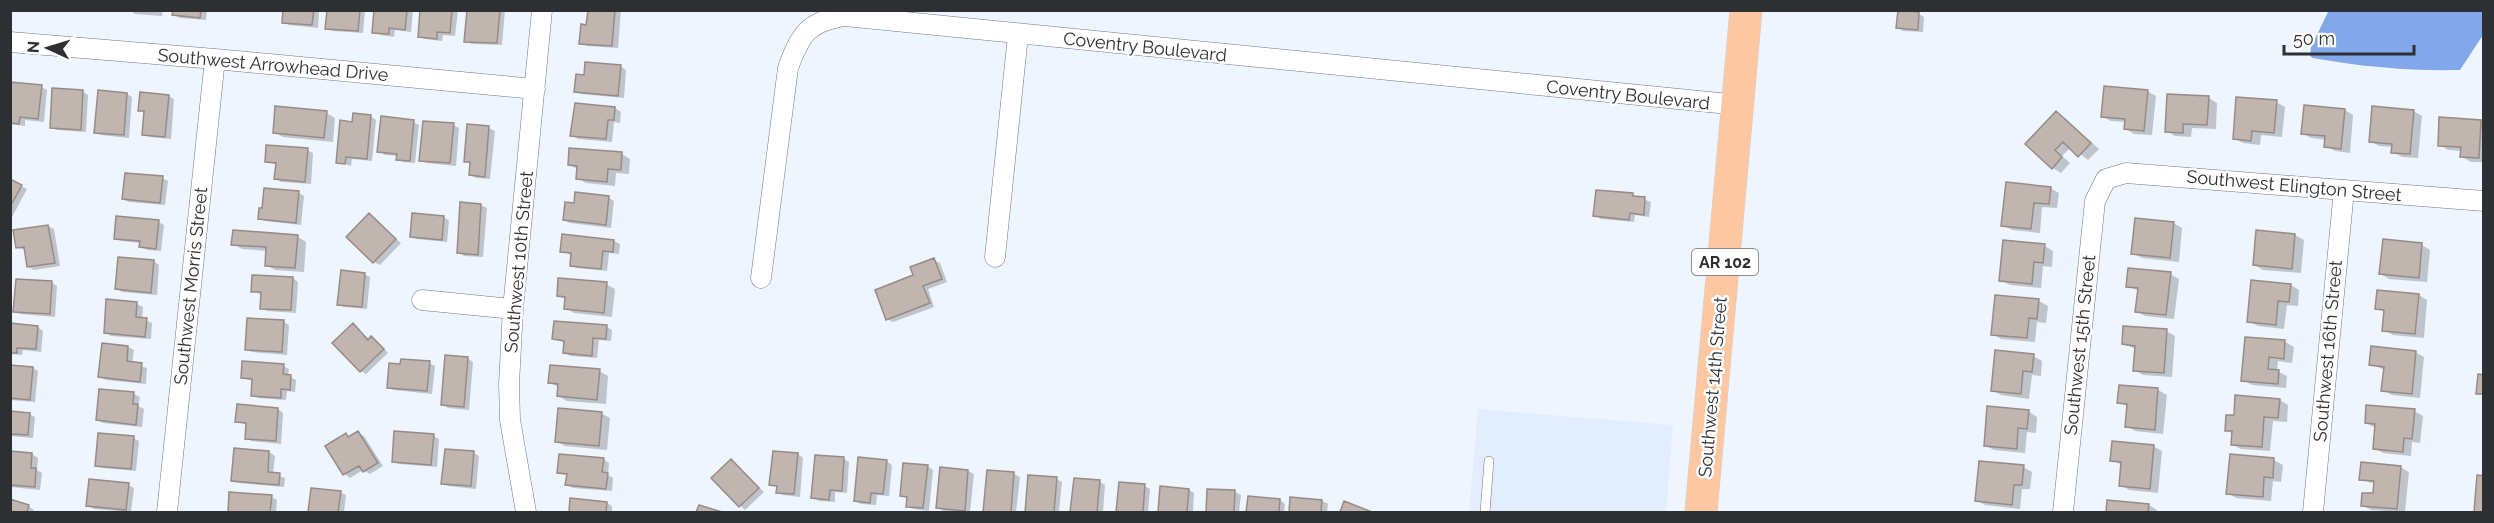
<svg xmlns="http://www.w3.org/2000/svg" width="2494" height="523" font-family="Raleway,sans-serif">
  <rect width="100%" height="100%" fill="#eff5fe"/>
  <!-- built -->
  <path fill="#e2eeff" d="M1478 409 1673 425 1666 512H1469Z"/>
  <!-- water -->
  <path fill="#83a7eb" d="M2329 10 2483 11V35L2460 70C2411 71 2362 67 2313 58L2310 56 2311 47Z"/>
  <!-- shadow -->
  <path fill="#0003" d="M130 10H163L162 16 135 14Z
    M174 10H207L206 20 180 18 174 15Z
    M285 10H319L318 28 289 25 284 22Z
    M329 10H365L363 33 333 31 327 28Z
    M376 10H413L411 32 395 30 394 37 380 35 374 32Z
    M422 10H458L455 36 443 35 442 41 425 39 420 36Z
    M468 10H505L502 45 472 44 466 41Z
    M589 10H621L618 48 587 46 581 43 588 27Z
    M1919 14 1924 17 1923 32 1903 31 1898 27Z
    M620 66 626 70 624 98 581 94 576 91 585 76Z
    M11 84 41 87 47 90 44 122 25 120V126L10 124Z
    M82 91 88 95 86 132 57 130 52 127Z
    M2147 91 2156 96 2152 135 2134 134 2126 129V122L2111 121 2102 116Z
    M127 94 132 97 129 138 101 135 95 132Z
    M168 96 174 99 171 139 150 137 144 134 146 113 140 110Z
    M2209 98 2217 103 2216 129 2192 128 2191 137 2175 136 2167 131Z
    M2276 102 2285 107 2282 137 2261 135 2260 145 2243 143 2234 138Z
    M615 108 621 112 620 123 614 122 612 142 578 139 572 135Z
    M2345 110 2353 115 2350 153 2335 151 2326 146 2327 140 2311 138 2302 133Z
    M2413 111 2422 116 2418 158 2402 157 2393 152V147L2379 146 2371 141Z
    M326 113 335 118 333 142 283 137 274 132Z
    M2056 113 2065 118 2099 149 2088 160 2071 147 2062 156 2070 163 2061 173 2053 168Z
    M370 116 376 120 372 161 352 159 351 166 338 162 354 123Z
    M2481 121 2484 123V162H2471L2462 157V151L2448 150 2440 145Z
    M413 122 419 125 415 163 403 162 398 159V156L385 155 379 151Z
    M453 125 459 128 456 166 426 163 421 160Z
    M489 128 495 131 490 179 476 178 470 174 471 164 465 161Z
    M307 150 313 153 311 184 281 182 276 178 277 165 267 161Z
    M622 154 630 159 629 174 616 173 615 186 586 183 577 178 578 169 569 165Z
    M162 178 168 181 165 205 129 202 123 199Z
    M10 181 27 189 10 221Z
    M2050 188 2059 193 2057 208 2042 207 2040 233 2012 230 2003 225Z
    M299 193 304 196 301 225 265 221 259 218Z
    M1632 195 1651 202 1649 217 1635 215 1634 222 1601 219 1595 215Z
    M609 198 614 201 611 228 570 223 564 220 575 205Z
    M481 205 487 208 483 257 464 256 459 252Z
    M369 214 401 243 380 265 374 262Z
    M444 217 449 221 447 242 417 239 411 236Z
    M158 222 164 225 161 251 147 250 141 246V243L121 241 116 238Z
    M2173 223 2182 228 2179 262 2142 258 2133 253Z
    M48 226 54 229 60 266 34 270 28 267 26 250 17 248Z
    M2295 235 2304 240 2301 273 2263 270 2254 265Z
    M563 236 614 241 620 244 619 254 609 253 607 271 577 268 571 265 572 255 562 251Z
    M298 237 306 242 304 272 275 270 266 265 267 251 242 249 233 244Z
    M2422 245 2430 250 2427 282 2389 279 2381 274Z
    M2045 246 2053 251 2052 267 2043 266 2041 288 2010 285 2001 280Z
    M934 260 940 263 947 282 928 289 934 307 893 322 887 319 915 276Z
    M154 261 159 265 157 295 122 292 116 288Z
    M364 274 370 277 367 309 344 307 339 304Z
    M2170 274 2179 279 2174 319 2145 316 2136 311 2139 291 2128 286Z
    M293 278 298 282 296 313 267 311 261 308 262 295 252 291Z
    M52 283 57 286 55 317 20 314 15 311Z
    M606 284 615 289 612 317 574 313 566 308 567 300 558 295Z
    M2291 285 2299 290 2298 306 2287 305 2284 329 2258 326 2249 321Z
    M2419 295 2427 300 2424 338 2393 335 2384 330 2386 313 2377 308Z
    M1996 297 2039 301 2048 306 2046 323 2037 322 2035 342 2001 339 1993 334Z
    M108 301 137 304 143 307 142 319 152 323 151 339 111 336 105 332Z
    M283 322 289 325 287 355 252 352 246 349Z
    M10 325 37 327 43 331 41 352 23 350 22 355 10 354Z
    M353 325 370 340 372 338 377 341 388 353 366 374 361 371Z
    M607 327 612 330 611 341 599 340 597 358 570 356 564 352 565 342 553 339Z
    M2166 331 2175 336 2172 377 2143 375 2135 370 2136 349 2123 344Z
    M2285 342 2294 347 2292 363 2278 361 2277 371 2287 376 2286 388 2252 385 2243 380Z
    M128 347 134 350 132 364 147 368 146 384 106 380 100 377Z
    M2415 352 2424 357 2420 398 2392 395 2383 390 2385 370 2371 364Z
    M2033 356 2042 361 2041 376 2032 375 2029 399 2001 395 1992 390Z
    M467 358 473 362 469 410 448 408 442 404Z
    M429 363 435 366 432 394 394 390 388 387Z
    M10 366 33 368 38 371 35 402 10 400Z
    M283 366 289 369 288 376 296 380 295 392 287 391 286 400 258 398 253 395V381L243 378Z
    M599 371 608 376 606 404 567 401 558 396 559 388 550 382Z
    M2120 387 2158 390 2167 395 2163 434 2135 431 2127 426 2128 407 2119 402Z
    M134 394 140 397 138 406 144 409 142 427 103 423 98 420Z
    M2280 400 2288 405 2287 422 2273 421 2270 451 2241 449 2232 444 2233 434 2226 430 2235 417Z
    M278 409 283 413 281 444 252 441 246 438 247 425 237 421Z
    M2028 411 2037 417 2036 433 2027 432 2025 453 1994 450 1985 445Z
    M2414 411 2423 416 2420 443 2412 442 2411 456 2383 453 2374 448 2376 428 2366 423Z
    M10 413 29 414 35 417 33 438 10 436Z
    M601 413 610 418 607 450 565 446 556 441Z
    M358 433 364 436 383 466 370 474 363 470 350 478 345 474 327 446 346 435 350 438Z
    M433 436 439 439 437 467 399 464 393 461Z
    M133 438 139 441 136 471 102 468 96 465Z
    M2153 446 2162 451 2158 493 2129 490 2121 485 2122 465 2112 460Z
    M269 452 275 456 273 474 285 478 284 487 238 483 233 480Z
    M10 453 32 454 38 458 37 470 42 473 40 490 10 487Z
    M474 453 479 456 476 489 448 486 443 483Z
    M798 454 803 458 800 497 783 495 777 492 778 487 771 484Z
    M2231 456 2274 460 2283 465 2281 482 2273 481 2271 501 2236 498 2228 493Z
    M603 459 609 463 608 475 613 478 612 491 573 488 567 485 568 476 559 472Z
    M844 459 849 462 847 493 835 492V502L819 501 813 497Z
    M732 461 764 492 745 510 713 478Z
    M886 461 892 465 889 496 877 495 876 505 861 504 855 501Z
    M927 466 933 470 929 511 914 509 908 506 907 498 901 495Z
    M2023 467 2032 472 2030 489H2022L2020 509 1985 505 1976 500Z
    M2400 467 2409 472 2405 512 2371 510 2362 505 2374 495 2375 484 2360 479Z
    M968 471 974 474 970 512 943 511 938 507Z
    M988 471 1014 474 1020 477 1016 512H985Z
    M1029 476 1056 479 1062 482 1059 512H1026Z
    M1075 480 1100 482 1105 485 1103 512H1072Z
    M1120 483 1144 486 1150 489 1148 512H1118Z
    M128 485 134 488 131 512 94 509 88 505Z
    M1162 488 1189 490 1194 493 1193 512H1160Z
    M312 489 340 492 346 495 344 512H310Z
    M1209 491 1235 492 1241 495 1239 512H1207Z
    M231 493 271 497 277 500 276 512H229Z
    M1249 498 1280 500 1285 504 1284 512H1248Z
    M1292 498 1322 501 1328 504 1327 512H1290Z
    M572 500 607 503 612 506V512H571Z
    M10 501 28 506 34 510 33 512H10Z
    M2109 502 2149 505 2157 510V512H2108Z"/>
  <!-- building -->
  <path fill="#c1b5b0" stroke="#978b86" stroke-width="1.5" d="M173 10H201L200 18 172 15Z
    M283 10H314L312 25 282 23Z
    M327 10H360L358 31 325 29Z
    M374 10H407L405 30 389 28V34L372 33Z
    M420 10H452L450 33 437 32V39L418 37Z
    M467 10H500L497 43 464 42Z
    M588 10H615L612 46 579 44 581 24 586 25Z
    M1898 10 1919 12 1918 30 1896 28Z
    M585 62 621 65 618 96 574 92 576 74 584 75Z
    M10 82 42 85 38 119 20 117 19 124 10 123Z
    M2104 86 2148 90 2144 131 2124 129 2125 119 2101 117Z
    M52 88 83 90 81 130 50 128Z
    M98 90 127 93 124 135 94 133Z
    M140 92 169 95 165 137 142 135 144 111H138Z
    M2167 94 2209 96 2207 125 2183 124V133L2165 132Z
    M2236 97 2277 100 2274 133 2252 131 2251 141 2233 139Z
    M575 103 615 107 614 120H608L606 139 570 136Z
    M2304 105 2345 109 2341 149 2324 147 2325 136 2301 134Z
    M275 106 327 111 324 138 273 133Z
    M2372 106 2414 110 2410 154 2391 153 2392 144 2369 142Z
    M2056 111 2091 143 2078 157 2063 142 2055 150 2062 157 2052 169 2025 144Z
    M353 113 371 115 367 159 346 157 345 164 336 163 340 120 352 122Z
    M381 116 414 120 410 161 396 160 397 154 377 152Z
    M2439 117 2481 120 2479 158 2460 157 2461 147 2438 146Z
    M423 121 454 123 450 163 419 161Z
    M467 124 489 126 485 177 469 175 470 162H464Z
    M266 145 308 148 305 182 274 179 276 163 265 162Z
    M569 148 622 152 621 170 608 169 607 182 576 179 577 166 568 165Z
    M125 173 163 176 160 203 122 199Z
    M10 179 22 185 10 207Z
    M2006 182 2051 187 2049 204 2034 203 2031 229 2001 226Z
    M264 188 299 191 296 223 258 219 259 208H262Z
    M1596 190 1633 193V196L1645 197 1644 215 1630 213 1629 220 1593 216Z
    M575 192 609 196 606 225 563 220 565 202 574 203Z
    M460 202 481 204 478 255 457 253Z
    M369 213 396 239 373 263 346 237Z
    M412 213 444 216 442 240 410 237Z
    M116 216 159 220 156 249 139 247 140 241 114 239Z
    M2135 218 2174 222 2170 258 2131 254Z
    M48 225 55 263 27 267 24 247 16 248 13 230Z
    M233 230 298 235 295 268 265 266 266 247 231 245Z
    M2256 230 2295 234 2292 269 2253 265Z
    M562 234 614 240 613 252 603 251 601 269 570 266 571 253 560 252Z
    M2383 239 2422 243 2419 278 2379 274Z
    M2003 240 2045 244 2043 263 2034 262 2032 284 1999 281Z
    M118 257 154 260 151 293 115 289Z
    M934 258 942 279 923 286 930 303 886 320 875 290 913 275 910 267Z
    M2128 268 2171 272 2166 315 2135 312 2138 288 2126 287Z
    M341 270 365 273 362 307 337 305Z
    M252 275 293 277 291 310 260 309 261 292H251Z
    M558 278 607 282 604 313 564 309 565 297 557 296Z
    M16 279 52 281 50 314 13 312Z
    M2251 280 2291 284 2289 302 2278 301 2276 325 2247 322Z
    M2377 290 2419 294 2415 334 2382 331 2384 310 2375 309Z
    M1995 295 2039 299 2037 319 2029 318 2027 338 1991 335Z
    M106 299 137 302 136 317 147 318 145 337 104 333Z
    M247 318 284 320 282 352 245 350Z
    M554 321 607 325 606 339 593 338 592 356 563 353 564 341 552 339Z
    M10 323 38 326 36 349 17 348V353H10Z
    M353 323 368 340 371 336 384 349 360 372 332 343Z
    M2123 326 2167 329 2164 373 2133 371 2135 346 2122 344Z
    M2245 337 2285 340 2284 359 2269 357 2268 369 2279 370 2278 384 2241 381Z
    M102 343 128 346 127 361 142 363 140 382 98 377Z
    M2371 346 2416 351 2412 394 2381 391 2384 367 2369 365Z
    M1995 350 2034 354 2032 372 2023 371 2021 394 1991 391Z
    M445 355 468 357 464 407 441 405Z
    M401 359 430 361 427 391 387 388 389 363 400 364Z
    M242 361 284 364 283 374 291 375 290 390 281 389V398L251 396 252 379 241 378Z
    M10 365 33 367 30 400 10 398Z
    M550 365 600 369 597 400 557 396 558 384 548 383Z
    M2478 374 2484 375V394H2476Z
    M2119 385 2158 388 2155 430 2125 427 2127 404 2117 403Z
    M99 389 134 392 133 404H138L136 425 96 420Z
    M2235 395 2280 399 2278 418 2264 417 2262 447 2231 445 2232 431H2225L2226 415H2234Z
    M237 404 278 408 276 441 245 439 246 423 235 422Z
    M2366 405 2415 409 2412 439 2404 438 2403 452 2373 449 2375 424 2365 423Z
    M1987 406 2029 410 2027 429 2018 428 2017 449 1984 446Z
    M558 408 602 412 599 446 555 442Z
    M10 411 30 413 28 435 10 434Z
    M358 431 378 463 363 472 359 466 343 475 325 446 346 433 348 437Z
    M394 431 434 434 431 465 392 462Z
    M98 433 134 436 131 469 95 466Z
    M2112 441 2154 445 2150 489 2119 486 2121 462 2110 461Z
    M234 448 269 451 268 472 280 473 279 485 231 481Z
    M445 449 474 451 471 486 441 484Z
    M10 451 32 453 31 468H36L35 487 10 485Z
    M773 451 798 453 794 494 776 493 777 486 769 485Z
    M559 454 604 458 602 472 608 473 606 489 565 485 567 474 557 473Z
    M2230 454 2274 458 2273 478 2264 477 2263 497 2226 494Z
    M815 455 844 457 842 491 830 490 829 500 811 498Z
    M858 457 887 460 883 494 871 493 870 503 854 501Z
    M731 459 759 488 739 507 711 478Z
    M1979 461 2024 465 2022 485H2014L2012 505 1975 501Z
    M2361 462 2401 466 2397 509 2361 506 2362 493H2373L2374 481 2359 480Z
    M903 463 928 465 923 508 906 507 907 497 900 496Z
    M940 467 968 470 965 511 936 508Z
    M987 470 1014 472 1011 512H983Z
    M1028 475 1057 477 1054 512H1025Z
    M2477 475 2484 476V512H2474Z
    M1074 478 1100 480 1097 512H1070Z
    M89 479 129 483 126 510 86 506Z
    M1119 482 1145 484 1143 512H1116Z
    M1160 486 1189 489 1187 512H1158Z
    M311 488 341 491 338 512H308Z
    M1207 489 1235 490 1234 512H1206Z
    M229 492 272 495 270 512H228Z
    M1248 496 1280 499 1279 512H1246Z
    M1290 497 1322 500 1321 512H1289Z
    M570 498 607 502 606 512H569Z
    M10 499 29 505 27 512H10Z
    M2107 500 2149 504 2148 512H2106Z
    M1344 501 1372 512H1340Z
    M699 505 722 512H696Z"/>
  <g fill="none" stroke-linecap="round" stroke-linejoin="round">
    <!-- service casing -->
    <g stroke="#6f767f" stroke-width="10">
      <path id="service" d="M1485 512 1489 461"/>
    </g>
    <!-- minor casing -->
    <g stroke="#6f767f" stroke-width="21">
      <path id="minor" d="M10 42 215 59 535 89
        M995 257 1018 35
        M761 278 788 68C800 35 808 21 845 16L1739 105
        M422 300 513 309
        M167 512 215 59
        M526 512 510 420 509 384 513 309 542 10
        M2063 512 2095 201 2106 179 2126 173 2484 201
        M2313 512 2344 190"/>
    </g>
    <!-- primary casing -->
    <g stroke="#d1d1d2" stroke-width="33">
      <path id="primary" d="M1701 512 1746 10"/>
    </g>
    <!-- service -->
    <use href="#service" stroke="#fff" stroke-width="9"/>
    <!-- minor -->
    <use href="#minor" stroke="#fff" stroke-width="20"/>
    <!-- primary -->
    <use href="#primary" stroke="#fdc7a1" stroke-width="32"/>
  </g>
  <g text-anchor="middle" stroke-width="5" stroke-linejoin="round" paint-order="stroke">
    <!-- shield labels -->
    <rect fill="#fff" stroke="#6c6d70" stroke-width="1.5" x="1692" y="249" width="66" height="26" rx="4.5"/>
    <g font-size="16" font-weight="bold" fill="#2d2f33">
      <text x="1725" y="268">AR 102</text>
    </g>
    <!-- street labels -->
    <g font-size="18" fill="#2d2f33" stroke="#fff">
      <text transform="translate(1145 47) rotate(6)" y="6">Coventry Boulevard</text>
      <text transform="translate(273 65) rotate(5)" y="6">Southwest Arrowhead Drive</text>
      <text transform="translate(1628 95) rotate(6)" y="6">Coventry Boulevard</text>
      <text transform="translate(2294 186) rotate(5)" y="6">Southwest Elington Street</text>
      <text transform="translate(519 262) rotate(-85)" y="6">Southwest 10th Street</text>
      <text transform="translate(191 286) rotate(-84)" y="6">Southwest Morris Street</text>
      <text transform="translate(2080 345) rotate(-84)" y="6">Southwest 15th Street</text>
      <text transform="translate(2328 351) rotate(-85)" y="6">Southwest 16th Street</text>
      <text transform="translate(1713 387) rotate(-85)" y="6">Southwest 14th Street</text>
    </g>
  </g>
  <!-- border -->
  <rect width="2494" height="523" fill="none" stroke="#2d2f33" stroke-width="24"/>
  <!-- north arrow -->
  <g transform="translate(48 48) rotate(274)" stroke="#ffffff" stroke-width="4.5" paint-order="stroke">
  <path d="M0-4.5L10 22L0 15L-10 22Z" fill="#2d2f33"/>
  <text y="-9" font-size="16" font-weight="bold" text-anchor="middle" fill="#2d2f33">N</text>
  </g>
  <!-- scale -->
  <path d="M2284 45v9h130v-9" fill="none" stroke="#2d2f33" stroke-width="3"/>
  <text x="2293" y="45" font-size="18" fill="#2d2f33" stroke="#ffffff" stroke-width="4.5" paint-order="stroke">50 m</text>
</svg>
